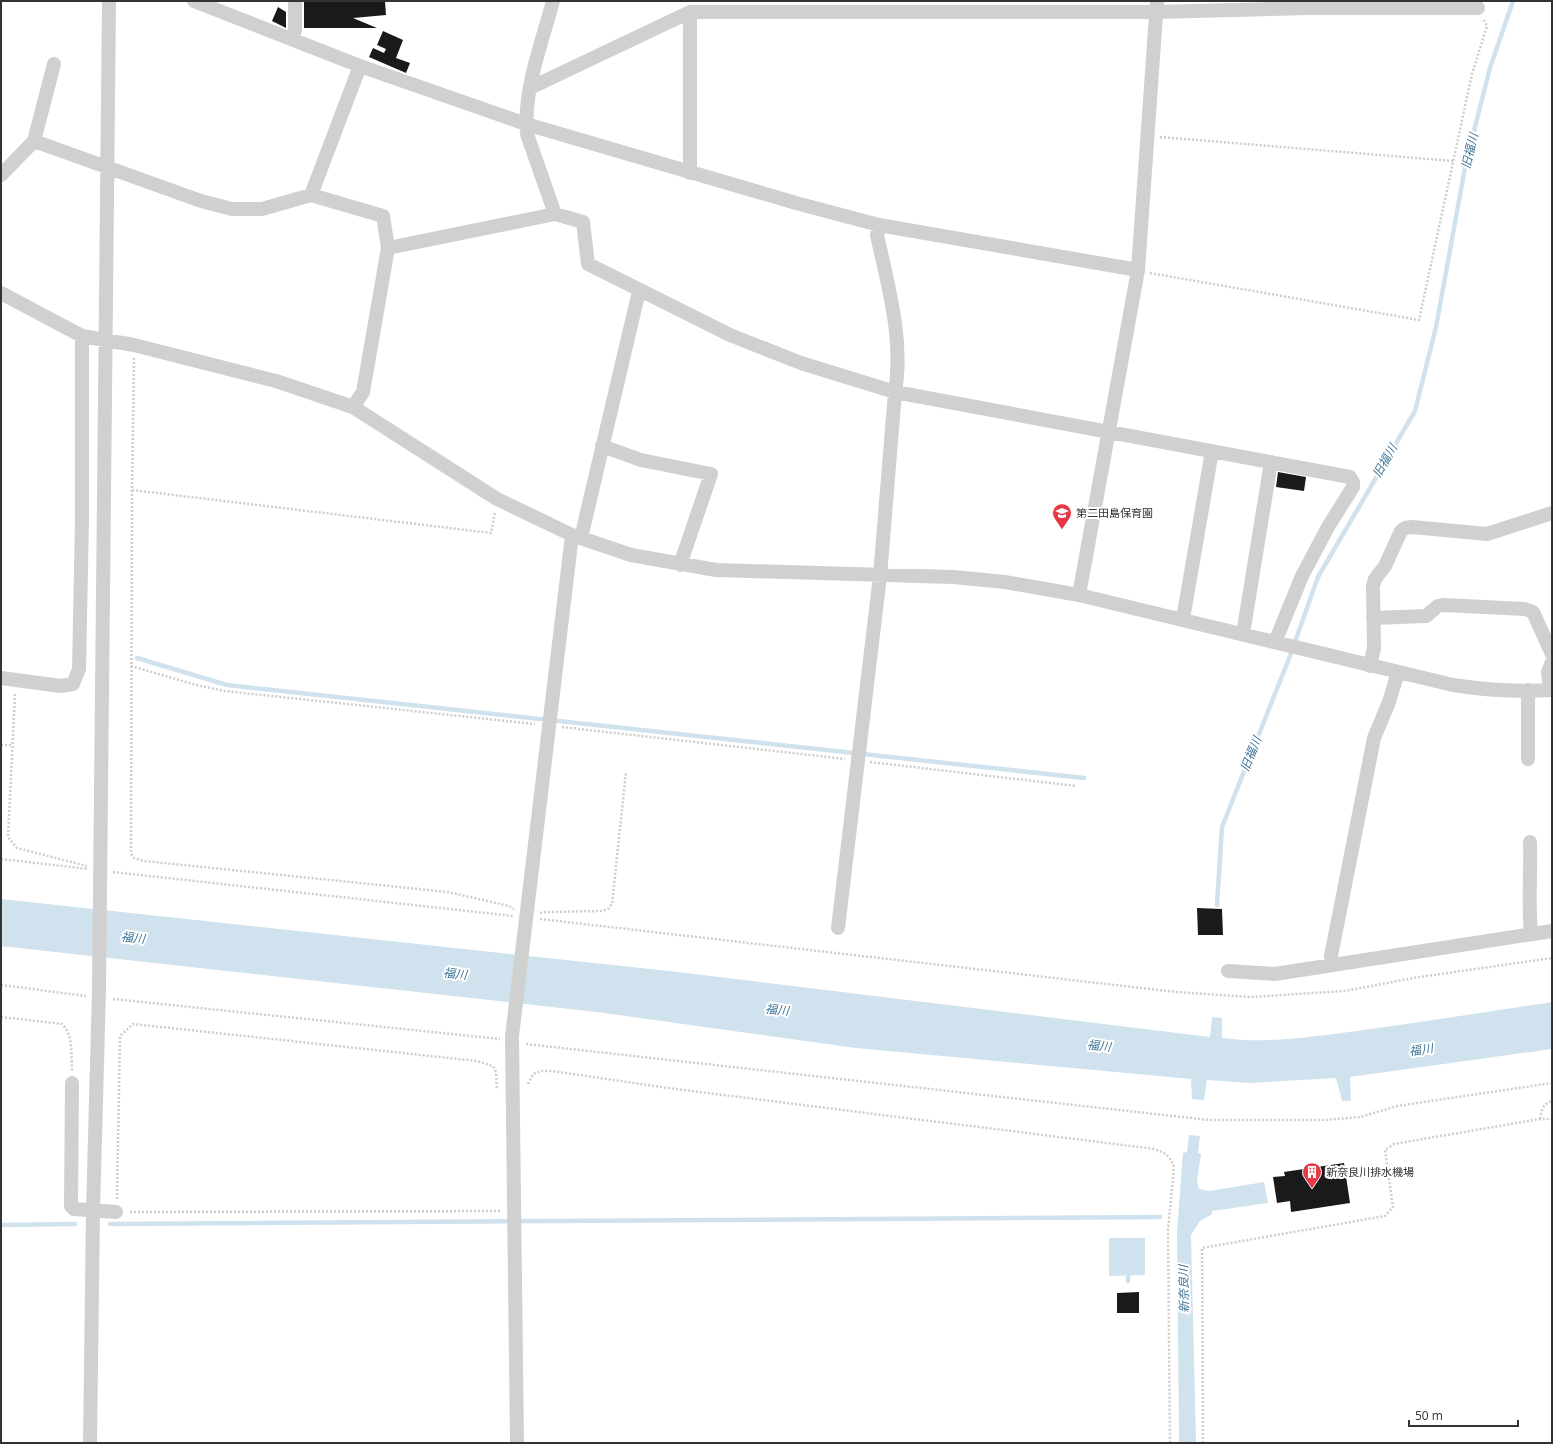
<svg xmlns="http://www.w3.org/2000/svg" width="1553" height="1444" font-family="'Open Sans','Noto Sans JP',sans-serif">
  <rect width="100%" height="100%" fill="#fff"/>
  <!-- water -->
  <path fill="#cfe2ee" d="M1 899 678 972 1210 1037 1212 1017 1222 1018V1038C1267 1044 1311 1037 1356 1031 1421 1022 1487 1012 1552 1002V1049L1350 1077 1351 1101H1342L1336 1078 1250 1083 1207 1080 1204 1100 1192 1099 1191 1079 856 1048 597 1012 1 946Z
    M1189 1135 1200 1136 1198 1153 1201 1154 1197 1181 1199 1189 1209 1191 1264 1182 1268 1203 1212 1211V1214L1200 1221 1191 1235 1196 1443H1179L1177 1231 1183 1153 1187 1152Z
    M1109 1238H1145V1275L1109 1276Z"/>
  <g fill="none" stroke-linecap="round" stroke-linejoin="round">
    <!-- stream -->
    <path stroke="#cfe2ee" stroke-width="4.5" d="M137 658 227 685 1084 778
      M1217 905 1222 827 1290 656 1318 577 1415 411 1436 327 1466 162 1490 68 1513 1
      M110 1224 1160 1217
      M1 1225 75 1224
      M1128 1269V1281"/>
  </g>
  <!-- building -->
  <path fill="#1a1a1a" d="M304 1H385L386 15 353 18 377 28H304Z
    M278 7 286 12V28L272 21Z
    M383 31 403 40 396 58 410 63 406 73 369 57 373 48 384 53 386 49 377 45Z
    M1278 472 1306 477 1304 491 1276 487Z
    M1197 908 1222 909 1223 935H1198Z
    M1344 1163 1350 1203 1291 1212 1290 1201 1277 1203 1273 1177 1285 1176 1284 1172Z
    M1139 1292V1313H1117V1293Z"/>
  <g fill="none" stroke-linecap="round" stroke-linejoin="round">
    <!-- path -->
    <path stroke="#cdcdcd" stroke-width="2.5" stroke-dasharray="2 2" stroke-linecap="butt" d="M1160 137 1453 161
      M1150 273 1419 320 1472 74 1487 26 1484 20
      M134 358 132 490 491 533 495 512
      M132 490 131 854 134 858 144 861 448 892 509 906 514 909
      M131 666 196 685 225 691 535 724
      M15 694 8 837 17 848 87 866
      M562 727 845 759
      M1 745H12
      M870 762 1076 786
      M1 859 88 869
      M113 872 513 916
      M540 913 545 912 601 911 608 909 612 904 626 772
      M540 919 1176 992 1250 997 1345 991 1413 978 1552 958
      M1 985 86 996
      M113 999 500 1039
      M1 1017 62 1024C74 1035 71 1056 72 1071
      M526 1044 1209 1120H1325L1360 1117 1397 1106 1552 1083
      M528 1084 533 1074 541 1071H552L668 1088 1154 1149C1165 1153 1170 1155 1174 1167L1168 1230 1170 1443
      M1540 1119C1542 1109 1542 1105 1552 1101
      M117 1199 120 1036 133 1024 477 1061 493 1066 496 1072 497 1090
      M130 1212 501 1211
      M1203 1443 1202 1248 1385 1216 1393 1207 1385 1150 1394 1144 1540 1119H1552"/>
    <!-- minor -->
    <path stroke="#d0d0d0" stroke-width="14" d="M194 1 360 66 526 124 796 203 879 225 1138 270
      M553 1C542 43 523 90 527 134L555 214
      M292 39 295 30V1
      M530 88 690 12H1157L1309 8H1478
      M34 141 201 201 232 209H262L311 195
      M690 173V12
      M1 175 34 141 54 64
      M388 248 555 214 583 222 588 264 730 335 801 363 895 392 1350 477 1353 482V487L1328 527 1302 576 1275 642
      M1 293 82 336 134 345 276 381 353 407 497 499 572 535 631 555 716 570 953 577 1005 582 1079 595 1453 685C1485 690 1519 692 1552 690
      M353 407 363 392 388 248 383 216 311 195 360 66
      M602 446 641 460 711 474 680 565
      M581 538 639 291
      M1079 595 1138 270 1157 1
      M1373 618 1426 616 1438 606 1443 605 1525 609 1533 612 1552 654
      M1183 619 1212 451
      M1243 634 1271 462
      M1370 666 1374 648 1373 586 1375 579 1385 566 1401 531 1405 528 1412 527 1487 534 1552 513
      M1 678 61 686 73 684 79 669 82 520V336
      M1528 690V759
      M1550 690 1548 672 1552 662
      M1530 842C1531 872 1528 903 1531 933
      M838 928 880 576 895 392C904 340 888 286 877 235L879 225
      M1332 965 1331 956 1374 738 1389 702 1398 672
      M1228 971 1275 974 1552 931
      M72 1083 71 1206 74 1209 116 1212
      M90 1443 93 1211 99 990 109 1
      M517 1443 512 1036 572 535"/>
  </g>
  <!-- icons -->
  <defs>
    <g id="school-pin" transform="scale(1)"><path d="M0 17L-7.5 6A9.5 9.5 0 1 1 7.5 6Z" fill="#e63946" stroke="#fff"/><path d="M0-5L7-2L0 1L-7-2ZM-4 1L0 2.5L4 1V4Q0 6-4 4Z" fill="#fff"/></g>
    <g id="building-pin" transform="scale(1)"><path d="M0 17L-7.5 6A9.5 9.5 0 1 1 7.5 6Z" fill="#e63946" stroke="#fff"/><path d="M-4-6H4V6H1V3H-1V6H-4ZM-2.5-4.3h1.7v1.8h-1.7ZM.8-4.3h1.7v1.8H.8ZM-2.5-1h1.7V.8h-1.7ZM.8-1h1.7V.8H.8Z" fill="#fff"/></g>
  </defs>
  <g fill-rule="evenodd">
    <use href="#school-pin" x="1062" y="513"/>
    <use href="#building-pin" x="1312" y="1172"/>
  </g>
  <g text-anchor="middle" stroke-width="4" stroke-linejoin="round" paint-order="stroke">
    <!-- poi labels -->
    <g font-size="11" fill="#333" stroke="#fff" text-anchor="start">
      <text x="1076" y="517">第二田島保育園</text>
      <text x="1326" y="1176">新奈良川排水機場</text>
    </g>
    <!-- water labels -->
    <g font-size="12" font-style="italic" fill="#3f7597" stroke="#fff">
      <text transform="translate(1470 151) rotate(-77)" y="4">旧福川</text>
      <text transform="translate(1385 461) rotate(-60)" y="4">旧福川</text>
      <text transform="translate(1251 754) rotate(-68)" y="4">旧福川</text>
      <text transform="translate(133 938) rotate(6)" y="4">福川</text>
      <text transform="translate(455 974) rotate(6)" y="4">福川</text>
      <text transform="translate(777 1010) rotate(6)" y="4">福川</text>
      <text transform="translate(1099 1046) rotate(6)" y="4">福川</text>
      <text transform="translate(1421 1050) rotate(-9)" y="4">福川</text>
      <text transform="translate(1184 1289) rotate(-91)" y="4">新奈良川</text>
    </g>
  </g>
  <!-- border -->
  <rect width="1553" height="1444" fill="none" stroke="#333333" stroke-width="4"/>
  <!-- scale -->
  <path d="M1409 1420v6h109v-6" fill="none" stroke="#333333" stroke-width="2"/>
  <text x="1415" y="1420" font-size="12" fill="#333333" stroke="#ffffff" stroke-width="3" paint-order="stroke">50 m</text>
</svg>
